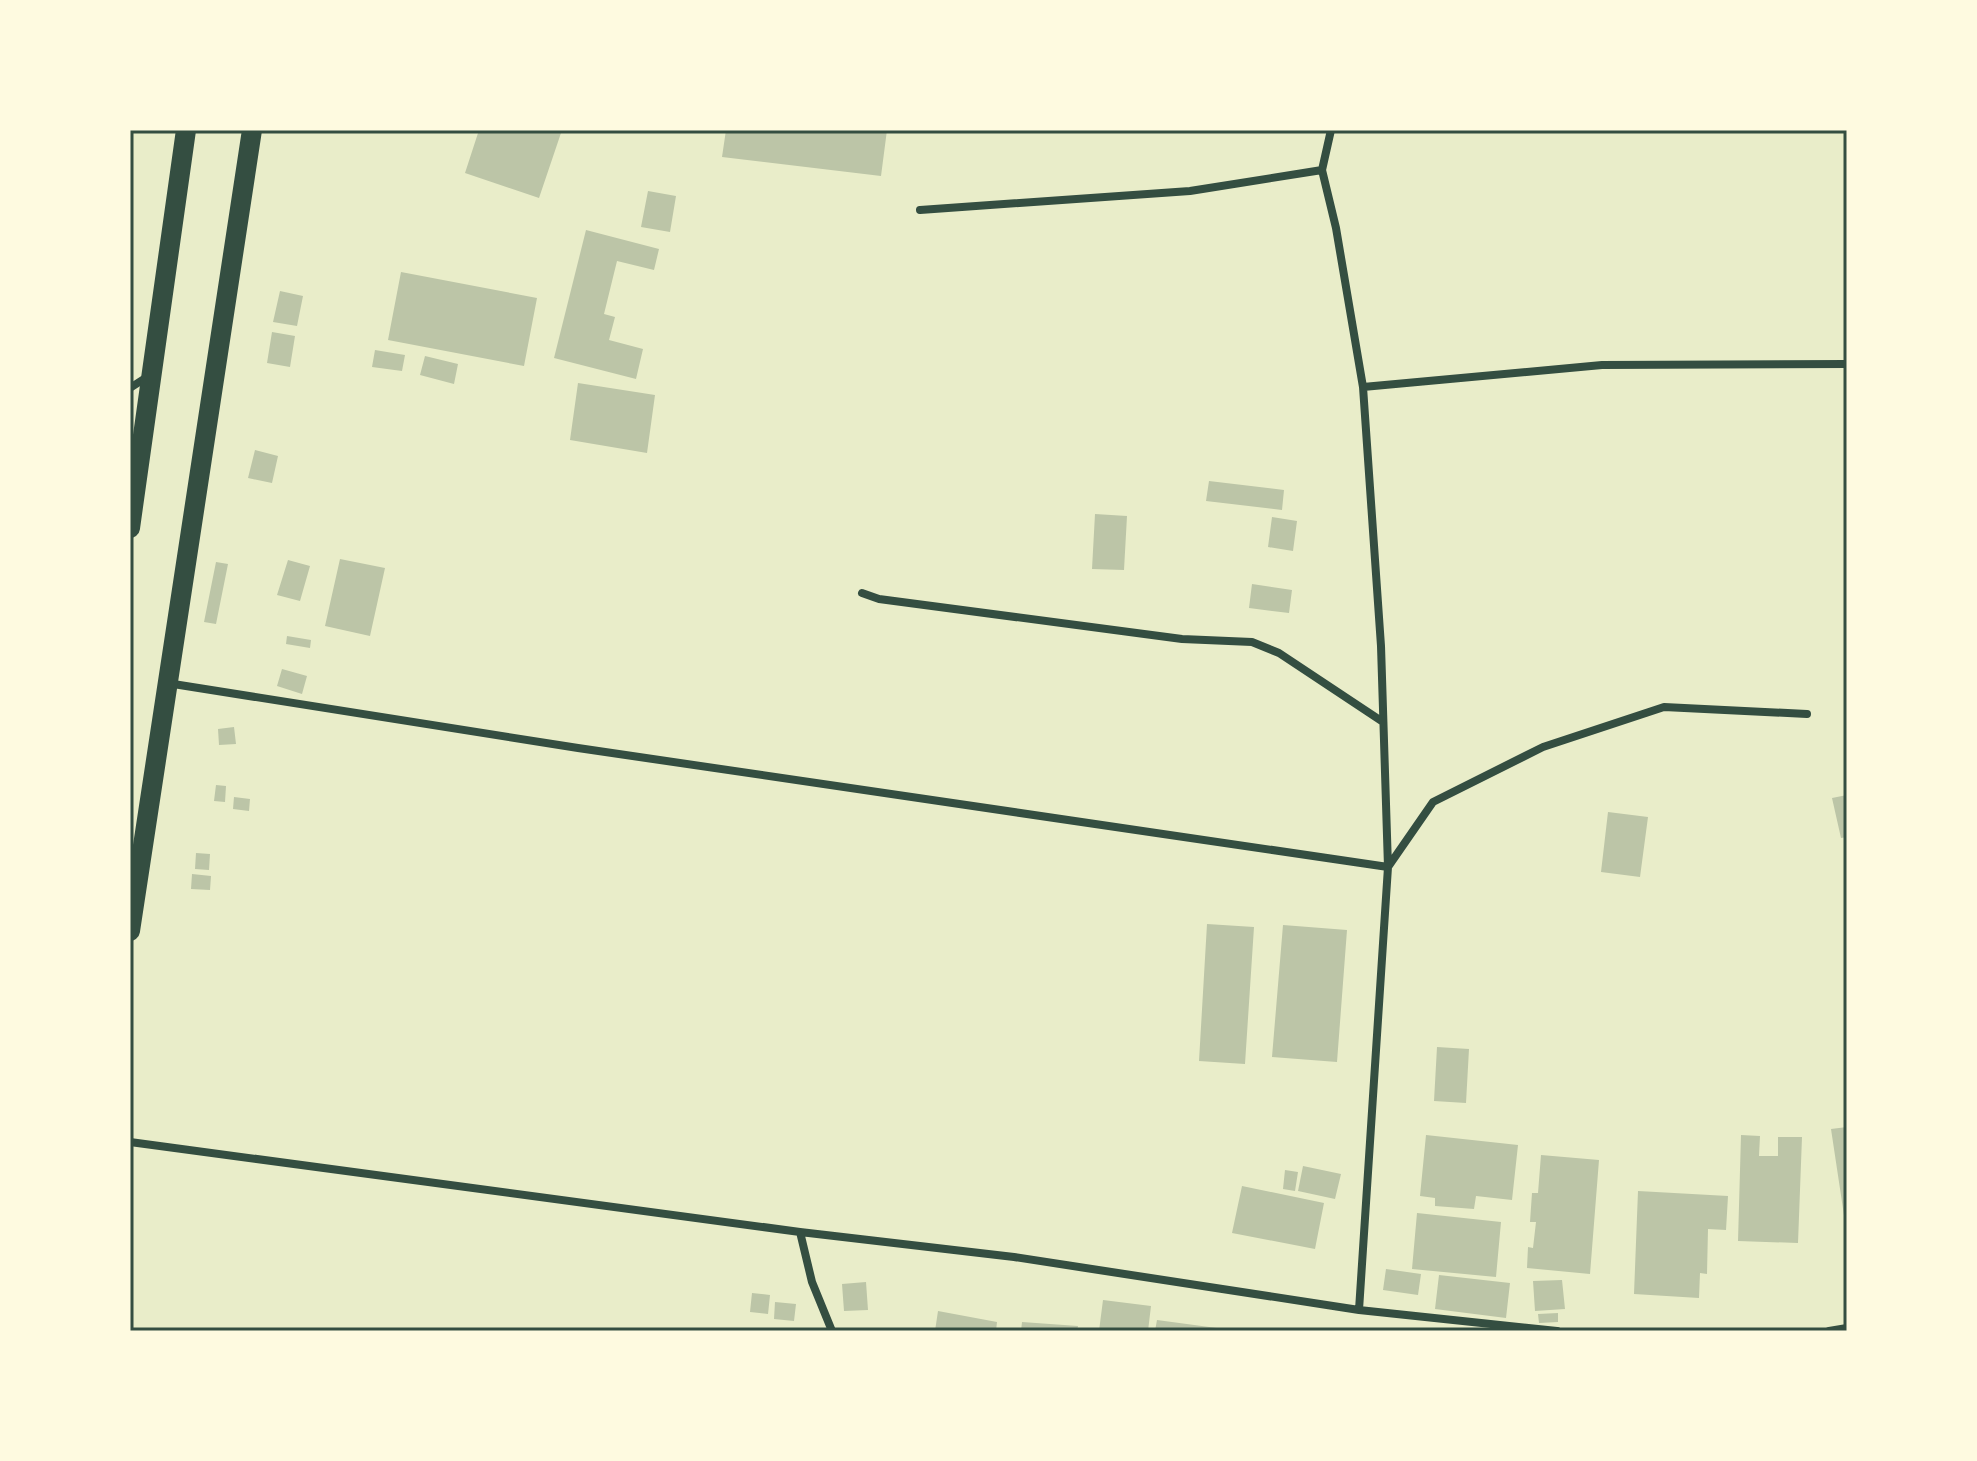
<svg xmlns="http://www.w3.org/2000/svg" width="1977" height="1461" font-family="Manrope,sans-serif">
  <rect width="100%" height="100%" fill="#e9edc9"/>
  <!-- building -->
  <path fill="#bcc5a7" d="M479 130H562L539 198 465 173Z
    M726 130H887L881 176 722 157Z
    M648 191 676 196 670 232 641 227Z
    M586 230 659 249 654 270 617 261 604 314 615 317 609 340 643 349 636 379 554 358Z
    M401 272 537 298 524 366 388 340Z
    M280 291 303 296 297 326 273 322Z
    M272 332 295 336 290 367 267 363Z
    M375 350 405 355 402 371 372 367Z
    M425 356 458 364 454 384 420 375Z
    M578 383 655 395 647 453 570 440Z
    M255 450 278 456 272 483 248 478Z
    M1209 481 1284 490 1282 510 1206 501Z
    M1095 514 1127 516 1124 570 1092 569Z
    M1272 517 1297 521 1293 551 1268 547Z
    M340 559 385 568 370 636 325 626Z
    M288 560 310 566 300 601 277 595Z
    M216 562 228 564 216 624 204 622Z
    M1252 584 1292 590 1289 613 1249 608Z
    M287 636 311 640 310 648 286 644Z
    M282 669 307 676 302 694 277 686Z
    M234 727 236 744 219 745 218 729Z
    M216 785 226 786 225 802 214 801Z
    M1847 795V837L1841 838 1832 798Z
    M234 797 250 799 249 811 233 809Z
    M1608 812 1648 817 1640 877 1601 872Z
    M196 853 210 854 209 870 195 869Z
    M192 874 211 876 210 890 191 889Z
    M1207 924 1254 927 1245 1064 1199 1061Z
    M1283 925 1347 930 1337 1062 1272 1057Z
    M1437 1047 1469 1049 1466 1103 1434 1101Z
    M1847 1127V1221L1845 1222 1831 1129Z
    M1426 1135 1518 1145 1512 1200 1476 1196 1474 1209 1435 1206V1198L1420 1196Z
    M1741 1135 1760 1136 1759 1156H1778V1137H1802L1798 1243 1738 1241Z
    M1541 1155 1599 1160 1590 1274 1527 1268 1528 1247 1533 1248 1536 1222H1530L1532 1193H1538Z
    M1303 1166 1341 1174 1335 1199 1298 1191Z
    M1285 1170 1298 1172 1295 1191 1283 1189Z
    M1242 1186 1324 1203 1315 1249 1232 1233Z
    M1638 1191 1728 1196 1726 1230 1708 1229 1707 1274 1700 1273 1699 1298 1634 1294Z
    M1417 1213 1501 1222 1496 1277 1412 1269Z
    M1386 1269 1421 1274 1418 1295 1383 1290Z
    M1439 1275 1510 1283 1506 1318 1435 1309Z
    M1562 1280 1565 1309 1535 1311 1533 1281Z
    M866 1282 868 1310 844 1311 842 1284Z
    M752 1293 770 1295 768 1314 750 1312Z
    M1103 1300 1151 1306 1148 1331H1099Z
    M775 1302 796 1304 794 1321 774 1319Z
    M938 1311 997 1322 996 1331H935Z
    M1558 1313V1322L1539 1323 1538 1314Z
    M1157 1320 1224 1329 1223 1331H1155Z
    M1022 1322 1078 1326 1077 1331H1021Z"/>
  <g fill="none" stroke-linecap="round" stroke-linejoin="round">
    <!-- minor -->
    <path stroke="#344e41" stroke-width="8" d="M1331 130 1322 170 1336 228 1363 387 1381 646 1388 867 1359 1310
      M920 210 1190 191 1322 170
      M1363 387 1602 365 1847 364
      M130 388 147 377
      M862 593 879 599 1182 639 1252 642 1279 653 1383 722
      M167 683 578 748 1388 867 1433 802 1543 747 1664 707 1807 714
      M130 1142 800 1232 1014 1257 1359 1310 1557 1331
      M800 1232 812 1282 832 1331
      M1829 1331 1847 1328"/>
    <!-- primary -->
    <path stroke="#344e41" stroke-width="20" d="M130 528 186 130
      M130 931 252 130"/>
  </g>
  <!-- border -->
  <rect width="1977" height="1461" fill="none" stroke="#fefae0" stroke-width="264"/>
  <rect x="132" y="132" width="1713" height="1197" fill="none" stroke="#344e41" stroke-width="3"/>
</svg>
